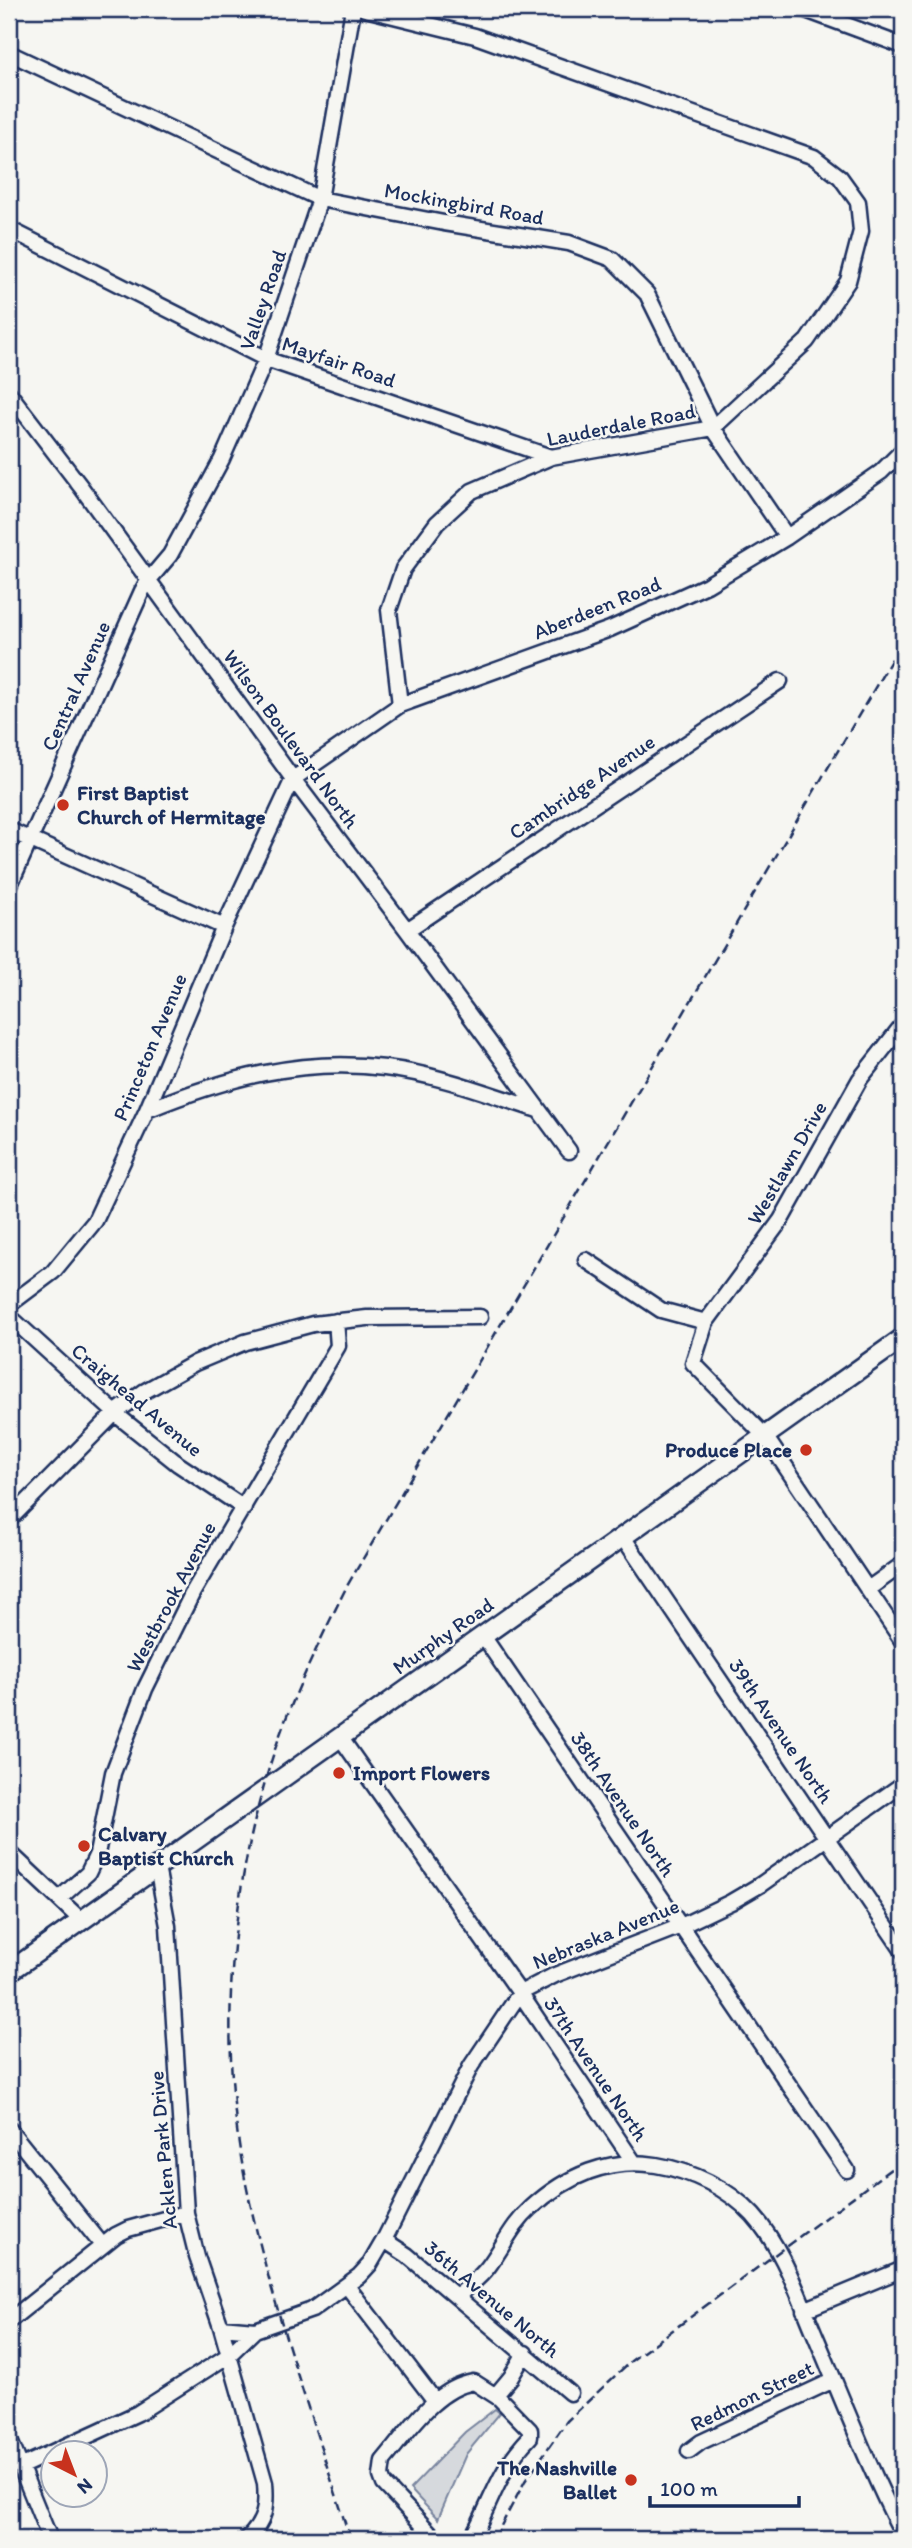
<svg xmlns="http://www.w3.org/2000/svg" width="912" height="2548" font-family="Itim,sans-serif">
  <rect width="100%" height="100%" fill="#f6f6f2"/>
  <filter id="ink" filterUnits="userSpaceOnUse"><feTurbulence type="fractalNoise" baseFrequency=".0143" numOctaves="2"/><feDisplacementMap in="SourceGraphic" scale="14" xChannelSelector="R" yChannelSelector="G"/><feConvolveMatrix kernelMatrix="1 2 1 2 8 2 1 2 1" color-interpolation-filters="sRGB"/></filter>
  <g filter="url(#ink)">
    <!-- green -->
    <path fill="#d6d9dd" stroke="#78849e" stroke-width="2" d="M495 2409 500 2413 466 2454 438 2519 410 2489 465 2432Z"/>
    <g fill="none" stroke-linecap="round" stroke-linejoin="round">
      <!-- minor casing -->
      <g stroke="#1b2f5e" stroke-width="19">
        <path id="minor" d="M365 9 475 36 814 157 840 177 858 202 861 231 848 281 807 341 713 428 551 457 472 491 437 523 403 569 389 610 400 705
          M803 9 903 46
          M9 53 320 199 444 223 569 243 612 259 647 294 713 428 787 537
          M9 229 266 359 551 457
          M9 393 81 487 293 779 407 930 569 1151
          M9 830 224 927
          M9 887 142 591 148 581 170 555 222 459 266 359 320 199 353 9
          M407 930 780 681
          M903 1024 860 1079 781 1220 706 1322 693 1363 765 1436 903 1642
          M147 1110C223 1079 302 1057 385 1068 437 1074 488 1094 538 1110
          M586 1260 661 1310 706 1322
          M9 1305 53 1272 95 1221 147 1110 224 927 293 779 400 705 610 629 707 585 787 537 881 472 903 450
          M9 1316 123 1420 178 1464 244 1508
          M9 1520 115 1413 145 1391 195 1363 245 1342 313 1324 367 1318 480 1317
          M623 1537 903 1951
          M868 1589 903 1564
          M483 1636 847 2170
          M340 1737 520 1993 633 2161
          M9 1852 82 1921
          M157 1867 168 1926 186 2213 197 2257 221 2327 265 2483C267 2507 265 2522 247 2539
          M60 1898 88 1873 97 1854 113 1773 145 1689 193 1592 338 1346 336 1321
          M9 2129 102 2245
          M384 2240 407 2255 570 2393
          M347 2286 435 2401
          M458 2297C467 2286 479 2279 488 2267 503 2247 512 2225 531 2208 566 2176 609 2157 656 2165 692 2171 728 2188 753 2215 784 2250 798 2295 816 2337 844 2403 870 2471 903 2535
          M804 2310 903 2269
          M9 2321 116 2235 128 2229 186 2213
          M221 2327 255 2330
          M496 2395 511 2377 525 2353
          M9 2438 50 2539
          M689 2451 701 2442 834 2380
          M20 2467 138 2413 229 2355 255 2330 312 2310 359 2276 370 2264 384 2240 471 2066 520 1993 555 1975 681 1926 731 1902 760 1885 903 1784
          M436 2539 384 2484 381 2476 383 2461C407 2433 435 2388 474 2382L499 2398 530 2430V2437C498 2470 492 2502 471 2539"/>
      </g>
      <!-- major casing -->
      <g stroke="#1b2f5e" stroke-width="23">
        <path id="major" d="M9 1972 903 1338"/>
      </g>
      <!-- minor -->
      <use href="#minor" stroke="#f6f6f2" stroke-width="14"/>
      <!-- major -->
      <use href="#major" stroke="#f6f6f2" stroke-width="18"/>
      <!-- rail -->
      <path stroke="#1b2f5e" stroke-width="2.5" stroke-dasharray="10 5" stroke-linecap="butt" d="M350 2539C314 2422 271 2305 246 2184 215 2032 231 1866 285 1721 303 1675 325 1630 347 1586L903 640
        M494 2539 525 2481 567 2421 631 2361 903 2160"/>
    </g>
  </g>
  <!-- markers -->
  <g fill="#c8321e" stroke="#f6f6f2" stroke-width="2.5">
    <circle cx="63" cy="805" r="7"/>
    <circle cx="806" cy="1450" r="7"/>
    <circle cx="339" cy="1773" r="7"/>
    <circle cx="84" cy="1846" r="7"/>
    <circle cx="631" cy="2480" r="7"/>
  </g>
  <g text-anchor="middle" stroke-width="5" stroke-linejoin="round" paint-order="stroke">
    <!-- street labels -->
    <g font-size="21" fill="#1b2f5e" stroke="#f6f6f2">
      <text transform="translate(464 204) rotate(10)" y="7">Mockingbird Road</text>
      <text transform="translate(263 300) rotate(-71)" y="7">Valley Road</text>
      <text transform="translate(339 362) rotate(19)" y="7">Mayfair Road</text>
      <text transform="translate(621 425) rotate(-11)" y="7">Lauderdale Road</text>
      <text transform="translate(597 608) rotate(-22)" y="7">Aberdeen Road</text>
      <text transform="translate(76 686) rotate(-66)" y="7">Central Avenue</text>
      <text transform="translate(291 739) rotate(54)" y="7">Wilson Boulevard North</text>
      <text transform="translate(582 787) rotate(-34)" y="7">Cambridge Avenue</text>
      <text transform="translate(150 1047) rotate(-67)" y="7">Princeton Avenue</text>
      <text transform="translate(787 1163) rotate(-60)" y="7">Westlawn Drive</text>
      <text transform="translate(137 1400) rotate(40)" y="7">Craighead Avenue</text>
      <text transform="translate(171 1597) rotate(-62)" y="7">Westbrook Avenue</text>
      <text transform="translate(443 1636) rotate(-35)" y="7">Murphy Road</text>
      <text transform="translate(781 1731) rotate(56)" y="7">39th Avenue North</text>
      <text transform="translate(623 1804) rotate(56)" y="7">38th Avenue North</text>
      <text transform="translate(606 1934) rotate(-22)" y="7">Nebraska Avenue</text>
      <text transform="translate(596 2069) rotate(56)" y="7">37th Avenue North</text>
      <text transform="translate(163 2150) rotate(-95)" y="7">Acklen Park Drive</text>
      <text transform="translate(492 2299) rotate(40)" y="7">36th Avenue North</text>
      <text transform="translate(752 2396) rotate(-26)" y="7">Redmon Street</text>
    </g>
    <!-- poi labels -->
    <g font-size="21" font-weight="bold" fill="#1b2f5e" stroke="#f6f6f2" text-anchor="start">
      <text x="77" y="800">First Baptist<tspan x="77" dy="24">Church of Hermitage</tspan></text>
      <text x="792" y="1457" text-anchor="end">Produce Place</text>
      <text x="353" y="1780">Import Flowers</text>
      <text x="98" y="1841">Calvary<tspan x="98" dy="24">Baptist Church</tspan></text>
      <text x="617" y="2475" text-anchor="end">The Nashville<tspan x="617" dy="24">Ballet</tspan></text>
    </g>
  </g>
  <!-- margin -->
  <rect width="912" height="2548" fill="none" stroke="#f6f6f2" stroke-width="35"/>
  <rect x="18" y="18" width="877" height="2513" fill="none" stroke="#1b2f5e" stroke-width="2.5" filter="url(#ink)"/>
  <!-- north arrow -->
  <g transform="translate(74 2474) rotate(138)"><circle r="33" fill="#f6f6f2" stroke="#9ea6b7" stroke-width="2"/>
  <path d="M0-5L12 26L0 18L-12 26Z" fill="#c8321e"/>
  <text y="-10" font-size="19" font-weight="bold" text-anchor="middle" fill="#1b2f5e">N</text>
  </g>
  <!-- scale -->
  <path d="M650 2496v10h149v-10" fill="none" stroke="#1b2f5e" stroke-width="3.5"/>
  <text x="660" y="2496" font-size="21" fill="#1b2f5e" stroke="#f6f6f2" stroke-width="5" paint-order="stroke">100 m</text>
</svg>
